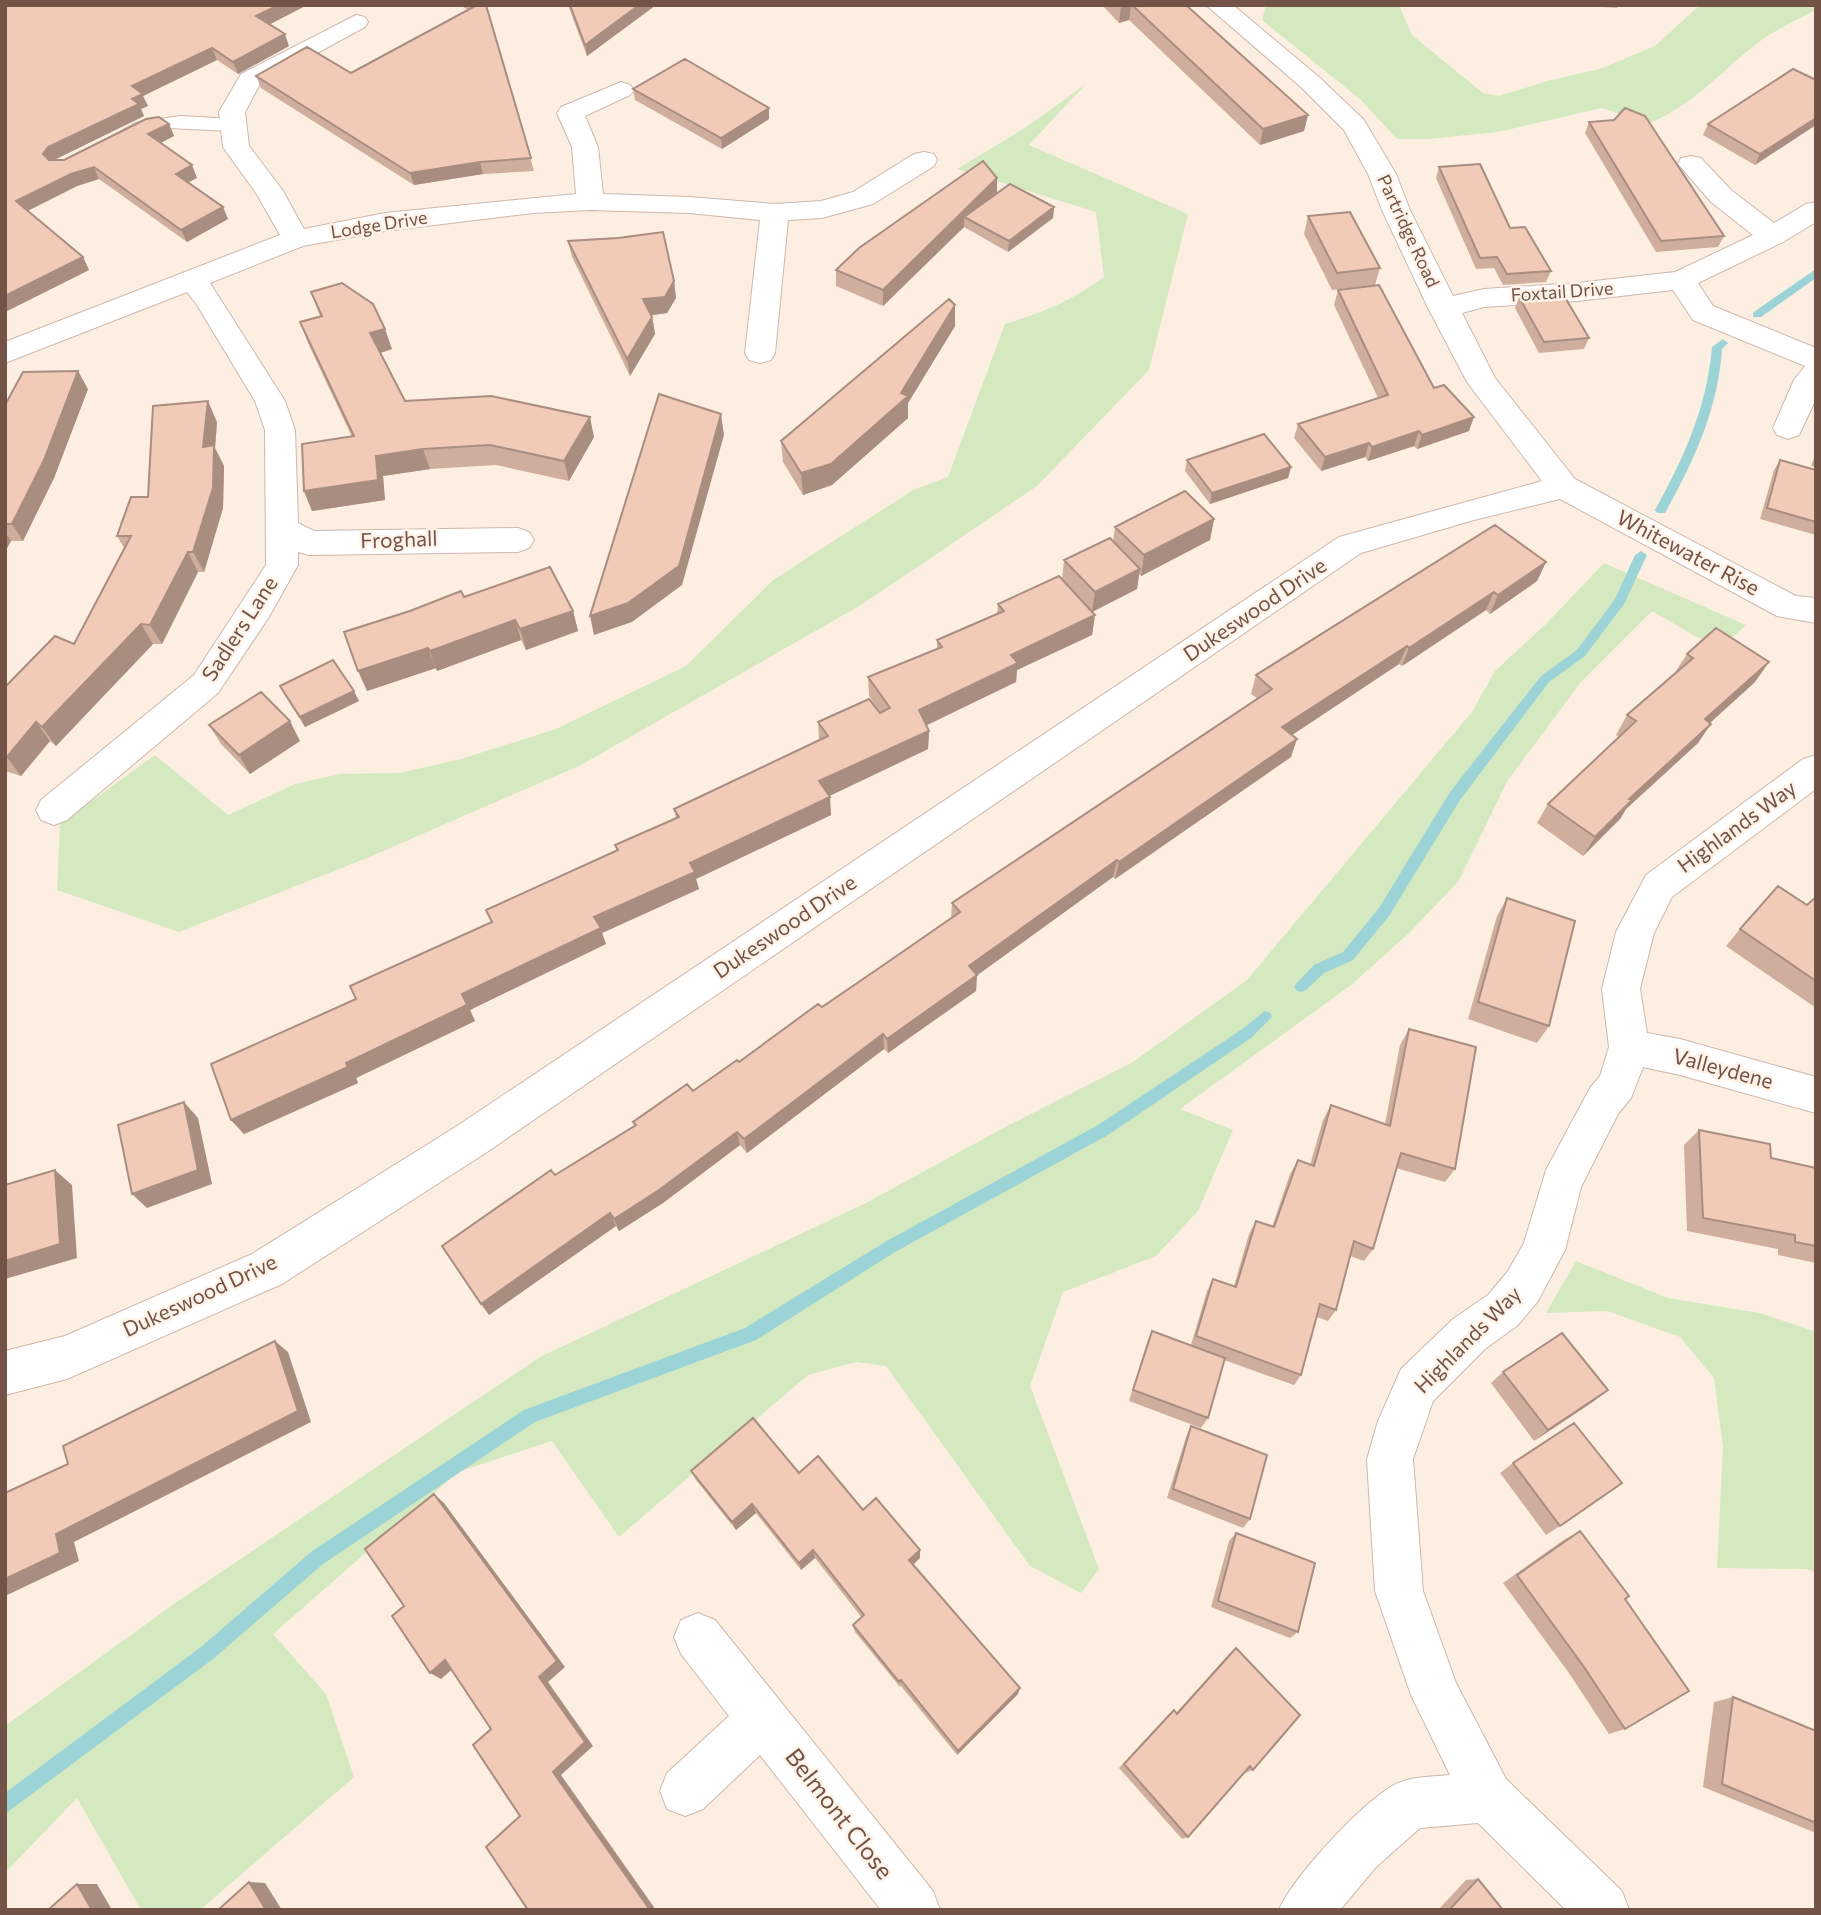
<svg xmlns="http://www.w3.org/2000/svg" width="1821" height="1915" font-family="Commissioner,sans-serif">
  <rect width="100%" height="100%" fill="#fcefe1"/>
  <!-- green -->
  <path fill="#d4e9bf" d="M1266 5H1399L1412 35 1483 93 1499 96 1551 80 1600 69 1655 46 1700 5H1816V10C1797 20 1776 29 1759 42 1722 70 1692 107 1647 124L1602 108 1498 132 1427 139H1397L1361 100 1262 20Z
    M1086 84 1029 145 1188 214 1149 370 1037 486 861 605 581 765 367 858 179 932 57 890 60 824 155 755 228 815 295 784 340 774 400 773 461 759 556 729 686 666 773 580 913 490 948 477 1005 324C1042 313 1073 300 1104 277L1096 212 957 169 1025 128Z
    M1604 563 1746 625 1719 650 1652 611 1581 682 1508 780 1458 882 1408 934 1351 985 1180 1109 1233 1130 1198 1211 1156 1256 1063 1292 1030 1386 1099 1569 1081 1593 1030 1566 886 1366 856 1362 808 1375 619 1537 552 1441 458 1472 273 1634 326 1694 354 1777 200 1910H141L77 1798 5 1873V1726L178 1601 540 1357 866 1203 1007 1126 1133 1062 1247 980 1472 712 1495 671 1546 624Z
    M1576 1261 1668 1298 1760 1313 1816 1332V1572L1806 1569 1717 1568 1723 1447 1714 1378 1680 1337 1607 1311 1546 1313Z"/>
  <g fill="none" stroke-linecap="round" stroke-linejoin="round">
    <!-- stream -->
    <path fill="#9cd3d7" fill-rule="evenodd" d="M1816 269V278L1813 280 1761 317H1753V313L1761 307Z
      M1723 339 1728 343 1722 349C1718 409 1694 461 1665 513H1657L1655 510C1684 458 1707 407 1712 347Z
      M1641 551 1647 555 1624 604 1585 656 1549 682 1460 800 1389 916 1353 960 1324 973 1306 990 1301 992 1296 990 1294 986 1314 965 1343 952 1379 908 1450 792 1541 676 1577 650 1615 599 1635 555Z
      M1265 1011 1270 1013 1272 1017 1251 1038 1108 1135 895 1252 756 1340 535 1422 323 1564 213 1659 5 1814V1793L201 1647 311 1552 524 1410 745 1328 885 1242 1098 1125 1241 1030Z"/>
    <!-- service casing -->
    <g stroke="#cfb7ab" stroke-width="2">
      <path id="service" d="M180 116 233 119 243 125 233 131 167 128 130 138 120 132 135 123Z"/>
    </g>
    <!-- minor casing -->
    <g stroke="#cfb7ab" stroke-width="2">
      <path id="minor" d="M1206 5H1233L1320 78 1364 120 1396 174 1410 210 1453 296 1484 289 1577 283 1675 272 1753 235 1711 202 1678 164 1681 158 1691 156 1701 158 1731 190 1774 223 1806 204 1816 202V222L1783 242 1698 283 1713 306 1816 348V399L1799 435 1788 439 1777 435 1773 428 1794 380 1805 366 1693 320 1673 290 1577 301 1484 307 1462 313 1495 378 1575 479 1796 596 1816 598V623L1777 616 1560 499 1474 520 1361 553 487 1152 282 1284 67 1379 5 1395V1351L65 1336 252 1254 457 1126 1339 537 1542 481 1467 382 1428 308 1382 210 1368 174 1344 130 1302 88Z
        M356 15 365 17 368 22 365 27 260 84 245 112 249 146 283 191 304 229 385 213 576 194 572 147 557 113 561 107 621 82 630 85 634 90 630 95 585 116 598 147 603 194 689 197 775 204 821 201 853 192 914 154 924 152 934 154 937 160 934 166 873 204 822 218 788 220 775 353 771 360 760 363 749 360 745 353 760 220 689 213 590 210 533 213 385 231 303 246 210 283 285 401 295 430 298 523 314 531 518 528 529 532 534 540 529 548 518 552 309 555 298 552V565L269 617 218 693 67 820 54 825 41 820 36 810 41 800 194 675 266 565 265 430 255 401 197 305 187 292 5 363V342L280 235 256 193 223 147 219 112 241 74Z
        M1816 755V789L1672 897 1654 933 1640 989 1647 1033 1680 1039 1816 1077V1113L1680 1075 1643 1067 1631 1098 1618 1114 1581 1187 1565 1250 1538 1301 1518 1325 1485 1349 1433 1401 1413 1459 1423 1591 1456 1683 1506 1779 1622 1891 1629 1910H1566L1478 1823 1420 1828 1376 1867 1340 1910H1279C1293 1877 1360 1805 1392 1786 1409 1776 1431 1777 1450 1775L1411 1695 1375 1591 1367 1459 1378 1421 1401 1369 1453 1319 1488 1295 1508 1271 1524 1243 1546 1170 1590 1088 1600 1076 1609 1047 1602 989 1616 932 1646 875 1803 759Z
        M698 1613 715 1620 933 1891 940 1910H881L760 1755 703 1809 685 1816 667 1809 660 1791 667 1773 729 1716 681 1654 674 1637 681 1620Z"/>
    </g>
    <!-- service -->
    <use href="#service" fill="#fff" fill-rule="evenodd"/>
    <!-- minor -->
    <use href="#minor" fill="#fff" fill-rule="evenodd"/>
  </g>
  <!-- wall -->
  <path fill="#cfae9e" d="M5 5H307L270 24 289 46 238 74 217 60 143 96 148 106 141 109 144 116 54 160H64L169 124 174 136 160 143 197 178 188 182 223 207 228 219 187 242 99 179 77 186 28 211 83 257 89 270 5 312Z
    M460 5H486L534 171 483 174 414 185 261 88 256 76 351 73 468 10Z
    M568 5H656L587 56Z
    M1102 5H1186L1308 115 1304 131 1260 145 1129 20 1119 23Z
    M1573 5H1618L1617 8Z
    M1816 80 1755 165 1703 135 1708 124Z
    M633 89 769 119 722 149 635 100Z
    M1589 122 1724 236 1718 247 1656 252 1585 133Z
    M1439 167 1551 271 1546 282 1503 285 1494 268 1476 269 1436 178Z
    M997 193 1054 207 1053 218 1008 252 964 227 883 306 836 286V270Z
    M1308 216 1380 268 1375 285 1332 290 1304 234Z
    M568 241 674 281 676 298 667 313 652 315 655 334 630 376 572 257Z
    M1338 290 1434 388 1469 431 1417 449 1414 446 1368 461 1365 457 1321 471 1294 438 1298 424 1378 398 1334 305Z
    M311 292 392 349 380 353 405 401 594 437 569 481 496 465 430 469 383 476 385 500 312 511 304 491 352 437 308 343 300 322 320 316Z
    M1519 297 1589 338 1584 349 1539 353 1515 308Z
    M955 326 908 403V418L832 485 803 495 783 462 781 441Z
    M88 389 54 478 23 541H11L5 552V405Z
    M217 422 215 448 224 466 223 508 204 572H198L162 644H153L56 746 50 741 21 776 5 771V687L74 644 124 548 117 536 148 497Z
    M1816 453V467L1811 466Z
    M1187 460 1291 467 1288 478 1210 504 1185 471Z
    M1780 460 1816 470V535L1760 519 1774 470Z
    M1214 519 1210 540 1141 576 1139 574 1137 589 1092 612 1095 615 1092 635 1017 670 1016 682 926 725 929 731 928 749 829 796 831 815 696 879 699 889 602 933 606 944 470 1010 475 1021 356 1078 358 1083 244 1134 231 1120 356 999 491 922 486 910 617 851 615 845 676 818 674 809 819 740 818 722 880 713 869 696 868 677 937 649V640L997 614 998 604 1062 579 1064 560 1113 542 1115 527Z
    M1546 562 1537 581 1490 614 1486 610 1402 666 1399 664 1292 735 1291 757 1115 879 1113 877 977 975 976 991 927 1025 888 1053 884 1049 747 1153 740 1145 663 1203 619 1231 616 1226 489 1315 555 1175 634 1126 633 1122 693 1091 739 1062 822 1007 951 918 952 903 1257 698 1251 694 1256 675Z
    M464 597 573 611 578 631 526 650 521 640 437 671 436 668 367 691Z
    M1687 654 1755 682 1710 723 1698 743 1626 809 1620 819 1583 856 1537 823 1548 804 1619 737 1616 735 1627 715 1674 674Z
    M280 686 359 701 305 727 285 696Z
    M209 725 300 741 250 774 221 744Z
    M1816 897V1008L1726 946 1740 929 1807 905Z
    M1507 898 1549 1026 1537 1043 1468 1019 1497 916Z
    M1409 1029 1455 1169 1445 1182 1396 1168 1373 1249 1364 1261 1350 1256 1336 1310 1328 1321 1317 1317 1301 1375 1294 1385 1224 1360 1208 1418 1201 1428 1129 1401 1147 1343 1152 1331 1191 1345 1207 1291 1213 1279 1234 1286 1249 1234 1256 1221 1272 1227 1290 1174 1298 1160 1310 1165 1323 1120 1331 1105 1385 1124 1400 1045Z
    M1699 1130 1771 1158 1816 1168V1263L1778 1255V1249L1687 1231 1684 1145Z
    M1503 1372 1594 1401 1534 1441 1491 1383Z
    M1191 1426 1250 1519 1243 1528 1167 1498 1186 1437Z
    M1513 1463 1560 1526 1546 1535 1500 1473Z
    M691 1471 799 1473 863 1510 920 1550V1558L913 1565 1018 1694 957 1755 901 1686 900 1687 855 1632 853 1625 862 1618 815 1558 801 1570 756 1513 736 1530 696 1480Z
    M1580 1531 1625 1729 1609 1734 1569 1673 1503 1583 1565 1539Z
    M1236 1533 1298 1632 1290 1638 1211 1607 1229 1541Z
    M1236 1648 1253 1770 1245 1773H1244L1188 1837 1182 1839 1119 1768 1168 1715 1174 1710 1176 1713 1229 1654Z
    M1733 1697 1816 1731V1833L1703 1787 1714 1702Z
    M1478 1879 1503 1910H1438L1466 1880Z"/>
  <!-- shaded-wall -->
  <path fill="#a98d81" d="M279 5H307L261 29 256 16Z
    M639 5H656L587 56 585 45Z
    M1128 5H1131L1129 20 1119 23 1121 7Z
    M285 34 289 46 238 74 233 62Z
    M212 48 217 60 143 96 148 106 141 109 144 116 54 160 49 166 43 154 48 147 132 99V86Z
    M769 108V119L722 149 721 138Z
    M1308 115 1304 131 1260 145 1263 129Z
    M1816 118V125L1755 165 1760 154Z
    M169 124 174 136 153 147 148 134Z
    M480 162 483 174 414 185 410 173Z
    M192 165 197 178 181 186 176 174Z
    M94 167 99 179 77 186 23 213 16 201 71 174Z
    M997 178V194L964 217V227L883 306V290Z
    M223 207 228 219 187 242 181 230Z
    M1054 207 1053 218 1008 252 1009 241Z
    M83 257 89 270 5 312V296Z
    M674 281 676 298 667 313 646 316 643 299Z
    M955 305V326L908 403V418L832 485 803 495 801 473 901 393Z
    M652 317 655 334 630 376 627 359Z
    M385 329 392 349 377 354 370 333Z
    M78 371 88 389 54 478 23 541 12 524Z
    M208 401 217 422 215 448 224 466 223 508 204 572 193 552Z
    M721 414 724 435 682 585 632 622 594 635 590 616Z
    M590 417 594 437 569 481 564 461Z
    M1474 417 1469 431 1417 449 1422 435Z
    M1419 431 1414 446 1368 461 1372 447Z
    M1369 443 1365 457 1321 471 1325 457Z
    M423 449 430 469 383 476 385 500 312 511 304 491 376 456Z
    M1291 467 1288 478 1210 504 1212 493Z
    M1214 519 1210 540 1141 576 1144 555Z
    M5 532 11 541 5 552Z
    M188 552 198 572 162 644 150 625Z
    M1546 562 1537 581 1490 614 1498 595Z
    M1140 569 1137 589 1092 612 1095 592Z
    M1494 592 1486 610 1402 666 1409 648Z
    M573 611 578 631 526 650 520 629Z
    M1095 615 1092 635 1017 670 1016 682 919 729V710L1011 655Z
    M515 620 521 640 437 671 430 651Z
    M141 624 153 644 56 746 42 727Z
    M1407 646 1399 664 1277 745 1282 727Z
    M428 648 436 668 367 691 358 671Z
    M1769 662 1755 682 1692 739 1705 719Z
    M354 691 359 701 305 727 300 717Z
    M290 721 300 741 250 774 239 755Z
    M36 722 50 741 21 776 7 757Z
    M1711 724 1698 743 1626 809 1620 819 1583 856 1595 837 1629 799Z
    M929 731 928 749 821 800 819 781Z
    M1297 739 1291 757 1115 879 1119 862Z
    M830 797 831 815 696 879 699 889 602 933 606 944 470 1010 475 1021 356 1078 358 1083 244 1134 231 1120 346 1063 462 994 690 863Z
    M1117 860 1113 877 968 982 969 966Z
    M977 975 976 991 888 1053 887 1039Z
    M883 1034 884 1049 747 1153 744 1139Z
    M184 1102 198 1118 212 1184 147 1208 132 1194Z
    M737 1132 740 1145 663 1203 619 1231 614 1219Z
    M55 1170 72 1185 77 1258 5 1279V1261Z
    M610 1213 616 1226 489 1315 481 1304Z
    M275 1341 288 1352 311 1422 74 1542 79 1561 5 1596V1579Z
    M1608 1390 1594 1401 1534 1441 1548 1430Z
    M434 1494 444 1503 565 1667 548 1682 593 1746 561 1775 656 1910H650L553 1772 539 1677Z
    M752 1504 756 1513 736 1530 732 1522Z
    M813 1550 815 1558 801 1570 799 1563Z
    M920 1550V1558L909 1568V1560Z
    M445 1660 456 1666 441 1679 430 1673Z
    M1020 1688 1018 1694 957 1755 958 1751Z
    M249 1882 265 1883 282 1910H266Z
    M77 1884H97L112 1910H92Z"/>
  <!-- building -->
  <path fill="#f1cab8" stroke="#a98d81" stroke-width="2" d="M5 5H279L256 16 285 34 233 62 212 48 132 86 143 94 132 99 139 104 48 147 43 154 49 160H64L146 119 159 117 169 124 148 134 192 165 176 174 223 207 181 230 94 167 71 174 16 201 83 257 5 296Z
    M477 5H486L531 158 480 162 410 173 256 76 307 47 351 73Z
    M570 5H639L585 45Z
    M1132 5H1186L1308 115 1263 129Z
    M685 59 769 108 721 138 633 89Z
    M1793 69 1816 80V118L1760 154 1708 124Z
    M1625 108 1645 116 1724 236 1661 241 1589 122 1614 120Z
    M983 161 997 178 883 290 836 270 859 248Z
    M1480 164 1510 228 1525 227 1551 271 1507 274 1497 257 1480 258 1439 167Z
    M1010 184 1054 207 1009 241 964 217Z
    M1350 212 1380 268 1337 273 1308 216Z
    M663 232 674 281 665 297 643 299 652 317 627 359 568 241 618 238Z
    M342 283 373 304 385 329 370 333 405 401 491 396 590 417 564 461 490 445 423 449 376 456 378 480 304 491 302 444 354 436 300 322 322 316 311 292Z
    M1379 285 1434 388 1444 385 1474 417 1422 435 1419 431 1372 447 1369 443 1325 457 1298 424 1388 395 1338 290Z
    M1563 294 1589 338 1544 342 1519 297Z
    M949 299 955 305 901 393 908 396 831 464 801 473 781 441Z
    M78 371 44 460 12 524H5V405L23 372Z
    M659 394 721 414 679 566 628 603 590 616Z
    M208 401 203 447 214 445 213 488 193 552H188L150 625 141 624 42 727 36 722 7 757H5V687L55 636 74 644 131 536H117L131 497H148L153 406Z
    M1264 434 1291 467 1212 493 1187 460Z
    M1780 460 1816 470V522L1767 508Z
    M1185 491 1214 519 1144 555 1115 527Z
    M1495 525 1546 562 1498 595 1494 592 1409 648 1407 646 1282 727 1297 739 1119 862 1117 860 969 966 977 975 887 1039 883 1034 744 1139 737 1132 659 1190 614 1219 610 1213 481 1304 442 1246 551 1170 555 1175 636 1125 633 1122 687 1084 693 1091 737 1060 739 1062 818 1004 822 1007 885 964 960 912 952 903 1272 689 1256 675Z
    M1110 538 1140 569 1095 592 1064 560Z
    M550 567 573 611 520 629 515 620 430 651 428 648 358 671 344 632 410 611 461 591 464 597Z
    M1059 576 1095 615 1011 655 1018 663 919 710 929 731 819 781 830 797 690 863 695 872 594 917 601 928 462 994 467 1005 346 1063 348 1067 231 1120 211 1064 356 999 350 986 492 922 486 910 618 850 615 845 679 817 674 809 828 736 818 722 869 699 880 713 890 708 868 677 942 647 937 640 1004 611 998 604Z
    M1716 628 1769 662 1705 719 1711 724 1629 799 1632 800 1595 837 1548 804 1636 721 1627 715 1693 658 1687 654Z
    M333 660 354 691 300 717 280 686Z
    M261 692 290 721 239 755 209 725Z
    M1778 886 1807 905 1816 897V981L1740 929Z
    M1507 898 1575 921 1549 1026 1478 1002Z
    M1409 1029 1476 1047 1455 1169 1401 1153 1373 1249 1354 1241 1336 1310 1320 1304 1301 1375 1196 1336 1213 1279 1236 1287 1256 1221 1274 1227 1298 1160 1314 1166 1331 1105 1390 1126Z
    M184 1102 198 1170 132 1194 118 1125Z
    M1699 1130 1770 1144 1771 1158 1816 1168V1246L1795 1242V1235L1703 1218Z
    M55 1170 60 1244 5 1261V1185Z
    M1152 1331 1225 1358 1208 1418 1133 1390Z
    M1562 1333 1608 1390 1548 1430 1503 1372Z
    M275 1341 298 1411 56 1534 60 1553 5 1579V1493L68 1464 63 1446Z
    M753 1418 799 1473 818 1456 863 1510 876 1498 920 1550 909 1560 1020 1688 958 1751 901 1680 899 1682 853 1625 864 1615 813 1550 799 1563 752 1504 732 1522 691 1471Z
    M1574 1423 1622 1483 1560 1526 1513 1463Z
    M1191 1426 1267 1455 1250 1519 1173 1489Z
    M434 1494 557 1661 539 1677 585 1742 553 1772 650 1910H528L486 1847 520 1816 473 1745 491 1729 445 1660 430 1673 392 1616 404 1606 365 1549Z
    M1580 1531 1629 1596 1625 1599 1689 1691 1625 1729 1584 1667 1517 1575Z
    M1236 1533 1315 1563 1298 1632 1218 1601Z
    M1236 1648 1300 1715 1253 1770 1250 1766 1188 1837 1124 1764 1174 1710 1177 1714Z
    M1733 1697 1816 1731V1823L1722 1784Z
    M1478 1879 1503 1910H1449Z
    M249 1882 266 1910H218Z
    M77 1884 92 1910H48Z"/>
  <g text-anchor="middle" stroke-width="5" stroke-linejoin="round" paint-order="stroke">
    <!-- far-street labels -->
    <g font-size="18" fill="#735348" stroke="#fff3e7">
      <text transform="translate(379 225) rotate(-9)" y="6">Lodge Drive</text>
      <text transform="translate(1408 231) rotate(65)" y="6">Partridge Road</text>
      <text transform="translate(1562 292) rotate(-4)" y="6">Foxtail Drive</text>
    </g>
    <!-- street labels -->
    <g font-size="21" fill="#735348" stroke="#fff3e7">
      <text transform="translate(399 540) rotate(-2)" y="7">Froghall</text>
      <text transform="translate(1688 553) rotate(28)" y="7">Whitewater Rise</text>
      <text transform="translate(1255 610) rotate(-34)" y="7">Dukeswood Drive</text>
      <text transform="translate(240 629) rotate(-57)" y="7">Sadlers Lane</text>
      <text transform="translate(1737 827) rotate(-36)" y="7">Highlands Way</text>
      <text transform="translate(785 927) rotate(-34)" y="7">Dukeswood Drive</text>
      <text transform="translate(1723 1069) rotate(15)" y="7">Valleydene</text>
      <text transform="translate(200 1296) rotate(-25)" y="7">Dukeswood Drive</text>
      <text transform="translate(1468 1340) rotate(-45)" y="7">Highlands Way</text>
    </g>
    <!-- near-street labels -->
    <g font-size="24" fill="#735348" stroke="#fff3e7">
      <text transform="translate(839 1814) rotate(52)" y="8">Belmont Close</text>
    </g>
  </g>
  <!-- border -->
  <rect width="1821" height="1915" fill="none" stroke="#735348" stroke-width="14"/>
</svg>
